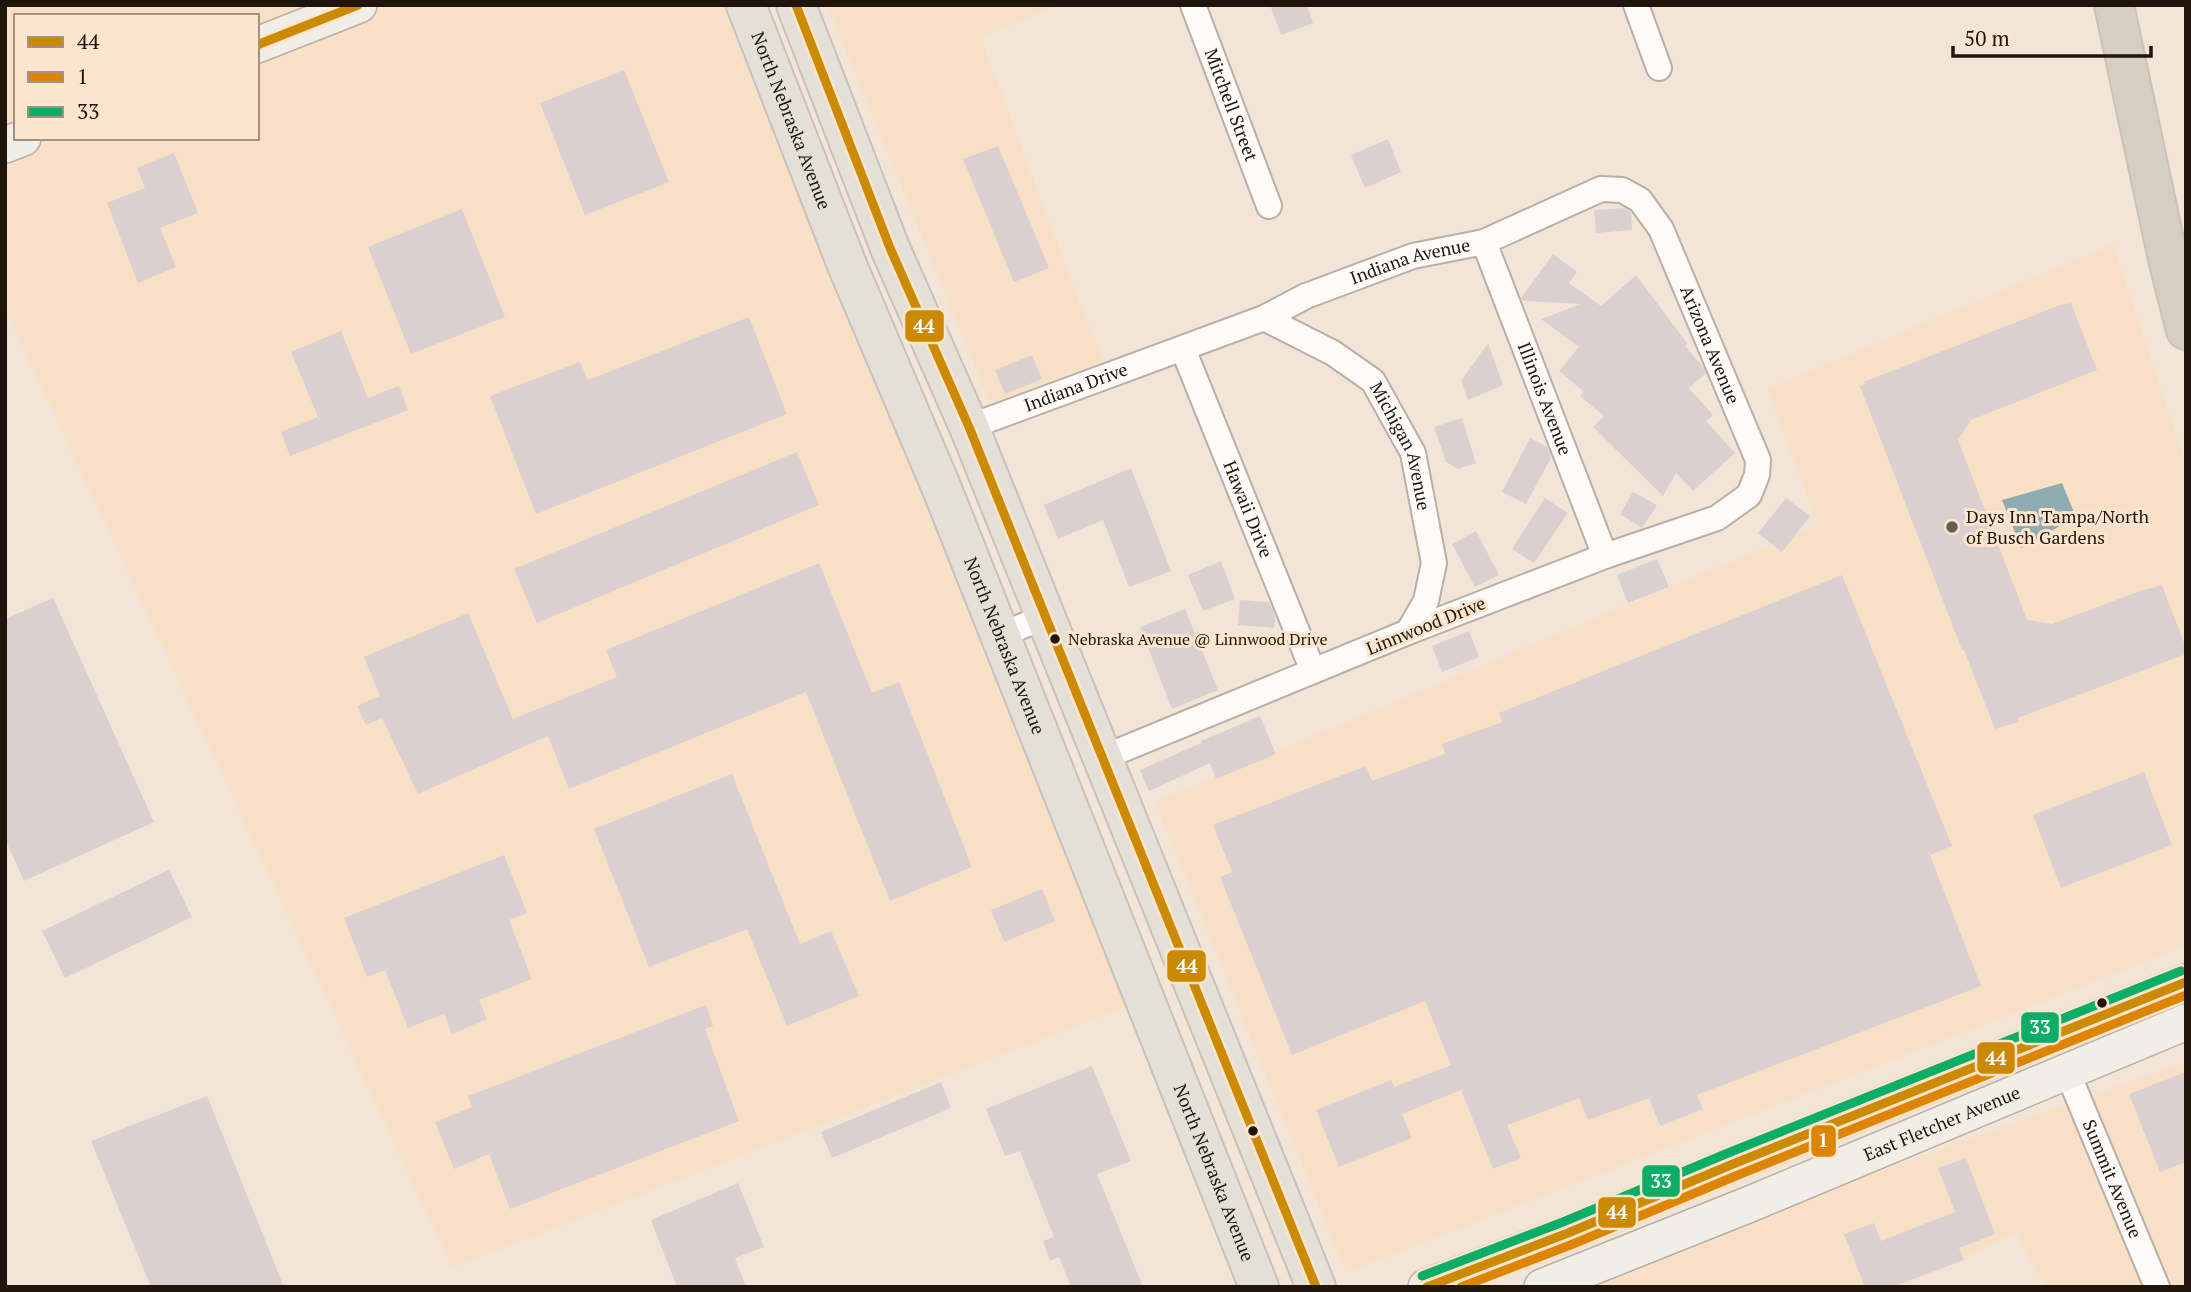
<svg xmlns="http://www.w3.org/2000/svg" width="2191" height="1292" font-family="'PT Serif',serif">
  <rect width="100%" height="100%" fill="#f2e5d8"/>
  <!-- built -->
  <path fill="#f8e0c6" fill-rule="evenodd" d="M5 5H723L1128 1006 452 1268 5 309ZM16 16H257V138H16Z
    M827 5H1059L981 38 1082 309 1105 361 990 403Z
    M2113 244 2186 464V946L1346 1273 1155 802 1818 525 1767 389Z
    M2186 1062V1287H2171L2092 1095Z
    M2067 1104 2142 1287H2045L2016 1233 1941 1270 1898 1287H1585L1802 1199Z"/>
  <!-- water -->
  <path fill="#90acb1" d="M2062 483 2076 517 2021 548 2002 500Z"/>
  <!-- building -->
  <path fill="#dad0d0" d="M1270 5H1307L1313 23 1281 35Z
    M624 70 669 182 585 215 540 103Z
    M1388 139 1401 172 1365 188 1351 155Z
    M998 146 1049 268 1014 282 963 159Z
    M174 153 198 213 160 228 176 267 138 283 107 203 145 188 137 168Z
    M1624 208 1631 212 1632 230 1596 233 1594 210Z
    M462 209 505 317 411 354 368 247Z
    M1553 254 1577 272 1569 283 1601 306 1636 275 1687 343 1685 346 1703 367 1706 373 1689 388 1713 415 1706 421 1735 453 1693 491 1676 473 1663 496 1593 427 1604 416 1580 396 1584 392 1559 371 1579 347 1541 319 1581 304 1523 301 1521 298Z
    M2071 303 2097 370 1971 420 1958 440 2027 620 2052 624 2140 591 2162 585 2186 648V654L2018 718 2019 722 1995 729 1964 650H1962L1860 386 1865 384 1864 382 2060 305Z
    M749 317 787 414 536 514 490 396 580 362 588 380Z
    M341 331 368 398 399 386 408 410 290 456 281 432 318 417 291 352Z
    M1488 343 1503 385 1468 400 1461 381Z
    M1032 355 1042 379 1005 394 995 370Z
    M1462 418 1476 463 1458 469 1446 462 1434 427Z
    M1530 438 1547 447 1551 458 1526 504 1502 492Z
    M797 452 819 505 537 623 514 569Z
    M1131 468 1171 571 1129 587 1103 520 1058 539 1044 505Z
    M1633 492 1657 505 1642 528 1620 514Z
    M1545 498 1568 513 1534 563 1512 549Z
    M1786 498 1810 516 1782 552 1758 533Z
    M1476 531 1499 575 1475 587 1452 544Z
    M1657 559 1669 587 1628 603 1617 575Z
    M1221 561 1235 599 1203 611 1188 575Z
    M819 563 872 693 899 682 972 867 890 901 806 692 569 789 548 736 418 794 382 718 366 725 357 706 380 696 364 657 468 613 513 719 617 677 606 650Z
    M1842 575 1952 846 1930 855 1981 986 1697 1095 1703 1109 1660 1126 1649 1098 1588 1120 1579 1098 1507 1125 1521 1158 1493 1169 1461 1090 1402 1114 1412 1138 1339 1167 1316 1110 1391 1080 1394 1087 1451 1065 1425 1001 1292 1055 1220 877 1232 872 1213 825 1366 766 1372 781 1445 754 1442 744 1502 722 1499 713Z
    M53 598 154 822 24 881 5 839V619Z
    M1240 600 1269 602 1275 616 1274 628 1238 625Z
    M1185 609 1218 690 1172 709 1140 627Z
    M1469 631 1479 657 1442 672 1432 646Z
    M1260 716 1276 754 1216 779 1210 763 1149 791 1140 770 1201 743V741Z
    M2144 772 2172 845 2061 888 2033 815Z
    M732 774 800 944 831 931 859 996 787 1026 747 929 649 967 594 829Z
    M504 855 527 913 509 920 532 979 479 1000 487 1019 452 1034 444 1014 408 1028 385 970 367 977 344 918Z
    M169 870 192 917 65 978 42 931Z
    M1042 889 1055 921 1004 942 991 910Z
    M706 1005 713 1026 705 1029 739 1121 510 1209 489 1154 454 1169 435 1122 472 1107 468 1096Z
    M1092 1066 1131 1161 1097 1174 1143 1287H1071L1059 1257 1050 1261 1043 1241 1054 1237 1020 1151 1005 1156 986 1109Z
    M2186 1072V1162L2160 1172 2129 1094Z
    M941 1082 951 1108 832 1158 821 1132Z
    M207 1096 284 1287H151L91 1141Z
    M1966 1158 1995 1234 1959 1248 1964 1260 1891 1287H1865L1844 1234 1874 1223 1881 1241 1955 1212 1938 1168Z
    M738 1183 764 1247 735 1258 746 1287H677L651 1220Z"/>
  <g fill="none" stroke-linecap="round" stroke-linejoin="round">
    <!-- street casing -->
    <g stroke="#b9afa4" stroke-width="28">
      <g id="street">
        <path id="s1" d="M1193 5 1269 206"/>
        <path d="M1636 5 1659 68"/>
        <path id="s2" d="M1484 242 1605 556"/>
        <path id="s3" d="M1264 318 1333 353 1373 381 1413 453 1434 563 1426 601 1408 632"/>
        <path id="s4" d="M1183 349 1313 671"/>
        <path id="s5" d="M969 427 1264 318 1306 296 1413 256 1484 242 1601 189 1622 190 1640 200 1661 229 1758 460 1757 475 1749 495 1717 518 1605 556 1408 632 1102 758"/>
        <path d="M1000 635 1045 617"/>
        <path id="s6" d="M2067 1071 2157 1287"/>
      </g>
    </g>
    <!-- secondary casing -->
    <g stroke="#b9afa4" stroke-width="38">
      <g id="secondary">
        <path d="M257 45 359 5"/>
        <path d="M5 145 23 138"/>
        <path d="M1426 1287 1568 1233 1733 1164 2186 982"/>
        <path id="s7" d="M1542 1287 1750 1204 2186 1022"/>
      </g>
    </g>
    <!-- primary casing -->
    <g stroke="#c9c2bb" stroke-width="42">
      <g id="primary">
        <path id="s8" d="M746 5 847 265 942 489 1259 1287"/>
        <path d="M796 5 890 248 969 427 1316 1287"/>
      </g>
    </g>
    <!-- highway casing -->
    <g stroke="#c9c2bb" stroke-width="42">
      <path id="highway" d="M2114 5 2168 259 2186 330"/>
    </g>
    <!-- street -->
    <use href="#street" stroke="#fdfbf9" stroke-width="24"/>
    <!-- secondary -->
    <use href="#secondary" stroke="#f1eee8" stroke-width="35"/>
    <!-- primary -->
    <use href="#primary" stroke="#e5e0d7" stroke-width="38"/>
    <!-- highway -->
    <use href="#highway" stroke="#d5cec1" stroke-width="38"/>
    <!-- bus-1 casing -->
    <g stroke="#fce5ce" stroke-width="14">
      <path id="bus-1" d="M796 5 890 248 969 427 1316 1287
        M257 45 358 5
        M1427 1287 1568 1233 1733 1164 2186 982"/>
    </g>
    <!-- bus-2 casing -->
    <g stroke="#fce5ce" stroke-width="14">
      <path id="bus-2" d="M1461 1287 1573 1244 1738 1175 2186 995"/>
    </g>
    <!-- bus-3 casing -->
    <g stroke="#fce5ce" stroke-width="14">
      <path id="bus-3" d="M1422 1276 1563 1222 1728 1153 2181 971"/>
    </g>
    <!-- bus-1 -->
    <use href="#bus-1" stroke="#cc8902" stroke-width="9"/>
    <!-- bus-2 -->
    <use href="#bus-2" stroke="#dd8502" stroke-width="9"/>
    <!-- bus-3 -->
    <use href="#bus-3" stroke="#0bad67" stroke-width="9"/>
  </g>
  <!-- markers -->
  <circle fill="#695e53" stroke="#fce5ce" stroke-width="2.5" cx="1952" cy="527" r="7"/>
  <g fill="#1f150b" stroke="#fce5ce" stroke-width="2.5">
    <circle cx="1055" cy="639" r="6"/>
    <circle cx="2102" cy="1003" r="6"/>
    <circle cx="1253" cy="1131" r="6"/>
  </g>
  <g text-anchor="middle" stroke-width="6" stroke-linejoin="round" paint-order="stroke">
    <!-- bus labels -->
    <g font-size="16" fill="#1f150b" stroke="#fce5ce" text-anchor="start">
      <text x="1068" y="645">Nebraska Avenue @ Linnwood Drive</text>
    </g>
    <!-- street labels -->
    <g font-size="18" fill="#1f150b" stroke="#fce5ce">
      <text dy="6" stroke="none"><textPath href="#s1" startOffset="107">Mitchell Street</textPath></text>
      <text dy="6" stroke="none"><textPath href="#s8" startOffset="124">North Nebraska Avenue</textPath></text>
      <text dy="6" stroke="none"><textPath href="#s5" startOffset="472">Indiana Avenue</textPath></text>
      <text dy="6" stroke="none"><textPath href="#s5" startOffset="880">Arizona Avenue</textPath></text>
      <text dy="6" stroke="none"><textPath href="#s5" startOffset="114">Indiana Drive</textPath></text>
      <text dy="6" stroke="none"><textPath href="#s2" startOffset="168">Illinois Avenue</textPath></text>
      <text dy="6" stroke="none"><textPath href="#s3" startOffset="198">Michigan Avenue</textPath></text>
      <text dy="6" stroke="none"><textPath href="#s4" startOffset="173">Hawaii Drive</textPath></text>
      <text transform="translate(1426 626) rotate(-22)" y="6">Linnwood Drive</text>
      <text dy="6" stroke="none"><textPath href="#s8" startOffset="691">North Nebraska Avenue</textPath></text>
      <text dy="6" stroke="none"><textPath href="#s7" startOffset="432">East Fletcher Avenue</textPath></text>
      <text dy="6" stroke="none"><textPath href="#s8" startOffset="1258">North Nebraska Avenue</textPath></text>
      <text dy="6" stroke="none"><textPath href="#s6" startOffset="117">Summit Avenue</textPath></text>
    </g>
    <!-- poi labels -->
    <g font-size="18" fill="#1f150b" stroke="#fce5ce" text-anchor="start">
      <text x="1966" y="523">Days Inn Tampa/North<tspan x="1966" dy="21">of Busch Gardens</tspan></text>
    </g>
  </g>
  <g stroke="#fce5ce" stroke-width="2.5">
    <rect x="904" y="309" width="41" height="34" rx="7" fill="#cc8902"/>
    <rect x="1166" y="949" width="41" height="34" rx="7" fill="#cc8902"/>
    <rect x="2020" y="1011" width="40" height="33" rx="7" fill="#0bad67"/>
    <rect x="1976" y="1041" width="40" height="34" rx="7" fill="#cc8902"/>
    <rect x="1810" y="1124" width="27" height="34" rx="7" fill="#dd8502"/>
    <rect x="1641" y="1164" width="40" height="34" rx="7" fill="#0bad67"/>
    <rect x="1597" y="1196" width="40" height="33" rx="7" fill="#cc8902"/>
  </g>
  <g font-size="19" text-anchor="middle" font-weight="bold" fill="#fff">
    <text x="924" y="333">44</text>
    <text x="1187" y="973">44</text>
    <text x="2040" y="1034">33</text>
    <text x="1996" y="1065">44</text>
    <text x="1823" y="1147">1</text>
    <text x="1661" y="1188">33</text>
    <text x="1617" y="1219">44</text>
  </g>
  <!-- border -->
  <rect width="2191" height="1292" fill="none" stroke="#1f150b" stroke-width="14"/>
  <!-- legend -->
  <rect x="14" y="14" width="245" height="126" fill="#fce5ce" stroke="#a49280" stroke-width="2"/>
  <rect x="28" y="37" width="35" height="10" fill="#cc8902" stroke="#a49280" stroke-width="2"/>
  <text x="77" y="49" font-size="21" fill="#1f150b">44</text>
  <rect x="28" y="72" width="35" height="10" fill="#dd8502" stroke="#a49280" stroke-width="2"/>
  <text x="77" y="84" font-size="21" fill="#1f150b">1</text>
  <rect x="28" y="107" width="35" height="10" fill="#0bad67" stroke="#a49280" stroke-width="2"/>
  <text x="77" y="119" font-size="21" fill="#1f150b">33</text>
  <!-- scale -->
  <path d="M1953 46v10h198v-10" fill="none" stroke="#1f150b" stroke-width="3.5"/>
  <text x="1964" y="46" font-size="21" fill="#1f150b" stroke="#fce5ce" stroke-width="5" paint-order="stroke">50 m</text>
</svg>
